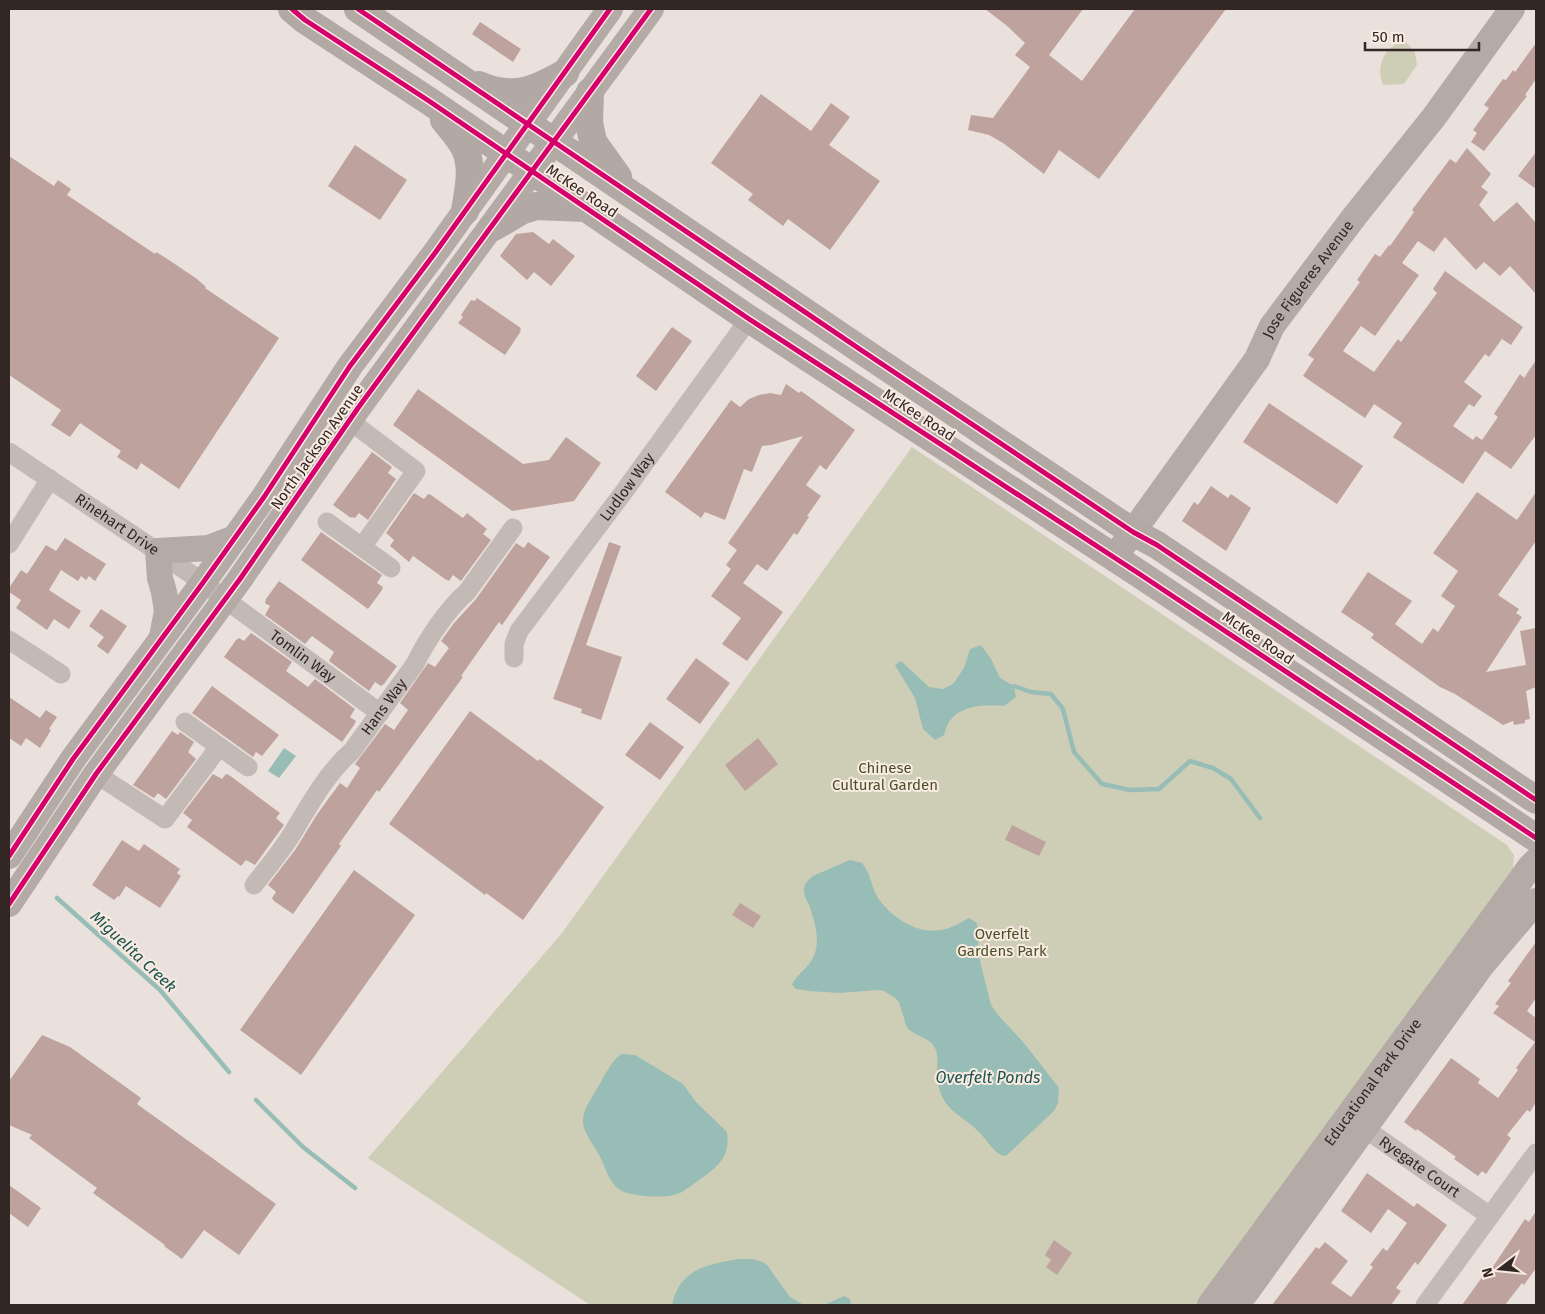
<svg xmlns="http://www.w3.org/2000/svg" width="1545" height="1314" font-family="'Fira Sans',sans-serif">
  <rect width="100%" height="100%" fill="#eae1dc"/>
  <!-- green -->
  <path fill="#ceceb6" d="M1405 41 1415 52 1417 65 1404 84 1383 85C1375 66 1385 45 1405 41Z
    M912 447 1507 845 1514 855 1513 868 1197 1305H590L368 1158 562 933Z"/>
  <!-- water -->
  <path fill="#98bdb7" d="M981 645 991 659 1000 678 1014 686 1016 697 1004 706C986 704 958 705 948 724 946 727 945 732 944 735L935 740 923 729 915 698 895 665 901 661 929 687 943 689 953 684 964 668 970 649Z
    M284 748 296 756 279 778 268 771Z
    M850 860 862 863C871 873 871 887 878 898 891 917 916 934 940 930 950 929 960 923 969 918L977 923 979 939 977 949 991 1005 999 1016 1024 1043 1059 1088 1058 1103 1054 1111 1007 1155 1003 1156C992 1151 988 1141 979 1132 961 1114 943 1111 938 1083 935 1072 940 1059 935 1048 929 1037 915 1036 907 1028L899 1002 894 997 884 991 878 990 839 993 809 991 796 989 794 987 792 984C800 971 813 965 816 949 819 936 814 920 810 907 808 902 803 895 804 889 804 883 810 878 815 875Z
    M622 1054 635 1055 683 1084 696 1102 727 1132C731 1157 717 1167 699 1180 693 1184 686 1190 680 1193 667 1199 632 1197 620 1190 608 1182 606 1167 599 1155 583 1128 575 1123 594 1094 601 1083 612 1058 622 1054Z
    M738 1259C749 1259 758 1258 767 1265L790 1297 804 1305H672C680 1268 707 1265 738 1259Z
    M844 1296 850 1299 851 1305H824Z"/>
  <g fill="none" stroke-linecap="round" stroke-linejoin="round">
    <!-- stream -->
    <path stroke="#98bdb7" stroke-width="4.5" d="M1014 686 1031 692 1051 694 1063 709 1074 752 1102 784 1130 790 1159 789 1190 761 1213 768 1231 779 1260 818
      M57 898 160 990 229 1072
      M256 1100 303 1147 355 1188"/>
  </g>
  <!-- building -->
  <path fill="#bea29e" d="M985 9H1083L1049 55 1082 81 1135 9H1226L1099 179 1059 150 1044 174 1003 143 989 135 968 130 971 115 993 118 1030 67 1015 55 1025 43 1006 25Z
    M480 22 521 49 513 62 472 34Z
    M1536 43V79L1525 95 1527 96 1484 151 1471 142 1477 133 1473 130 1489 108 1484 105 1503 79 1506 80 1513 70 1515 72Z
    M761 94 811 131 831 103 850 117 829 145 880 181 830 250 788 219 783 226 775 220 748 200 753 194 711 163Z
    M355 145 407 180 380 220 328 186Z
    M1467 148 1491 174 1481 187 1488 192 1479 205 1494 222 1517 202 1536 223V294L1510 266 1500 276 1484 262 1476 270 1445 237 1434 252 1418 241 1402 263 1419 275 1375 336 1361 326 1343 351 1374 372 1398 339 1401 342 1437 293 1433 289 1445 271 1523 327 1511 345 1502 339 1489 357 1485 354 1464 382 1482 396 1474 407 1469 404 1453 426 1473 440 1476 436 1482 440 1498 417 1494 414 1511 388 1520 374 1524 378 1536 360V435L1511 469 1485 451 1463 484 1393 437 1402 423 1374 404 1365 418 1303 376 1314 359 1308 355 1360 282 1357 280 1375 254 1380 257 1389 245 1390 246 1414 212 1412 210 1450 159 1456 163Z
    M1536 152V189L1518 176Z
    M9 156 54 186 58 180 71 189 67 195 155 254 156 252 166 258 197 279 206 287 205 288 279 338 179 489 141 463 137 470 117 457 121 451 80 423 70 437 51 425 61 410 9 375Z
    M533 232 549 244 553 239 575 256 551 286 534 272 527 280 500 256 516 234Z
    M477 298 521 328 520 330 521 331 505 355 458 323 463 317 461 315 471 300 475 301Z
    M672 327 692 341 656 391 636 376Z
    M786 384 799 393 801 391 855 430 826 470 820 465 806 485 821 496 807 516 809 517 797 535 794 533 767 571 757 564 743 583 783 612 747 661 722 644 741 618 711 596 731 569 726 565 737 550 728 543 803 436 771 445 762 446 752 472 744 469 725 520 705 512 701 518 665 492 731 400 740 407 749 399 759 395 770 393 781 395Z
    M418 389 523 464 549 460 566 437 601 463 574 501 512 511 393 425Z
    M1269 403 1363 466 1337 504 1243 442Z
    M372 452 392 467 388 473 396 479 368 520 359 513 355 518 352 517 351 518 333 505Z
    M1211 486 1228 498 1231 494 1251 508 1226 551 1182 521 1194 502 1198 505Z
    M1477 492 1517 520 1536 492V541L1498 595 1519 609 1516 613 1522 617 1486 672 1526 665 1520 631 1536 628V687L1526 691 1530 719 1525 720V723L1514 725 1513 721 1503 725 1455 694 1440 687 1371 638 1374 634 1341 612 1368 572 1412 601 1395 624 1422 644 1433 628 1438 632 1455 606 1441 596 1458 571 1433 553Z
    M414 493 424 499 428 494 431 495 463 518 467 513 487 529 483 534 491 540 461 581 453 575 449 581 445 579 413 556 409 562 390 546 394 540 386 533Z
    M321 532 382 575 377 583 383 587 382 590 368 609 301 560Z
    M65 538 106 564 95 581 89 576 86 580 81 576 78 581 61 570 49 590 81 611 69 629 54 619 47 630 16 608 21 600 9 592V588L21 570 27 574 46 545 56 551Z
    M528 542 550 557 502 625 499 622 461 676 463 677 379 792 377 790 339 844 341 846 293 914 274 901 272 898 276 892 268 885 295 850 318 813 340 783 347 788 360 768 355 764 385 724 394 730 408 710 400 703 428 663 435 667 449 648 441 641 454 623 476 599 516 543 524 548Z
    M609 542 621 546 586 645 622 657 601 720 581 713 582 709 553 699Z
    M279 581 397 666 384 684 381 686 375 682 369 691 329 661 334 652 312 636 305 644 265 615 270 606 265 603 266 599Z
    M101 609 127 626 108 654 97 646 104 637 89 626Z
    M251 633 292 662 286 671 308 687 315 679 355 709 350 717 356 721 354 725 342 742 224 657 236 640 239 638 244 641Z
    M696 658 730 683 700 724 666 699Z
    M212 686 279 735 262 756 256 752 253 757 192 713Z
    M9 697 40 718 46 710 57 717 49 729 51 730 40 748 26 738 21 746 9 738Z
    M470 711 538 761 540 759 604 807 523 920 486 893 485 895 389 824Z
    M650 722 684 747 660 780 625 755Z
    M172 731 178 735 180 732 194 742 188 752 196 759 166 799 158 793 154 798 133 785Z
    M758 738 778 764 745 791 725 765Z
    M213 774 222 779 226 774 229 775 280 813 276 818 284 825 255 865 246 860 241 866 187 827 192 820 183 813Z
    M1012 825 1046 842 1039 856 1005 840Z
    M122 840 139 851 144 844 180 869 177 873 181 876 160 908 126 886 119 897 118 896 114 900 92 885Z
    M354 870 415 915 301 1075 240 1030Z
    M740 903 761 916 753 928 732 915Z
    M1536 942V998L1527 1011 1536 1018V1102L1530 1112 1527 1110 1507 1135 1511 1138 1486 1174 1482 1171 1478 1176 1454 1159 1456 1157 1417 1129 1416 1131 1404 1122 1451 1058 1480 1079 1478 1083 1498 1098 1518 1070 1516 1068 1535 1042 1493 1013 1499 1006 1495 1004 1511 983 1508 981Z
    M42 1035 70 1047 141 1098 137 1104 276 1204 239 1255 204 1230 182 1259 164 1246 165 1245 93 1193 97 1188 29 1138 32 1135 9 1125V1081Z
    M1367 1173 1414 1207 1417 1203 1447 1225 1418 1265 1415 1262 1396 1288 1401 1291 1391 1305H1272L1316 1247 1319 1249 1325 1242 1348 1261 1331 1283 1351 1297 1373 1267 1370 1265 1383 1248 1387 1251 1407 1223 1388 1209 1371 1233 1341 1211Z
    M9 1185 41 1208 28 1227 9 1213Z
    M1536 1211V1268L1524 1285 1522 1283 1505 1305H1462L1488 1269 1490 1271 1525 1219 1529 1222Z
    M1054 1240 1072 1253 1057 1275 1046 1267 1051 1260 1045 1255Z"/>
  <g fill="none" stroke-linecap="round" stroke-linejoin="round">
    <!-- street -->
    <g stroke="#c3bab6" stroke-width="19">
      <path d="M350 421 416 471 362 547"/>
      <path id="s1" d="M9 452 188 572 380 713"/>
      <path d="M327 522 391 568"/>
      <path d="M9 544 50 479"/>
      <path d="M9 640 61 674"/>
      <path id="s2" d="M514 658V644L519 631 623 493 749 319"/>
      <path d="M185 722 248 767"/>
      <path d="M96 774 165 819 219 747"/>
      <path id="s3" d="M254 885C268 867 284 848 295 829 311 802 328 772 352 751L415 664C426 641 448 608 467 592L513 528"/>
      <path id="s4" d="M1354 1121 1490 1216"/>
      <path d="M1425 1305 1536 1153"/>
    </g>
    <!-- secondary -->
    <g stroke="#b4aaa6" stroke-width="26">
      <path id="s5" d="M1114 558 1257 359 1272 326 1354 217 1434 117 1512 9"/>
      <path d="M162 637 167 611 164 592 160 578 158 551 209 548 235 538"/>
      <path d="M9 856 73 759 202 584 264 497 350 366 435 253 610 9"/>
      <path d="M9 904 96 774 240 579 358 408 651 9"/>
      <path id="s6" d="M1210 1305 1530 867 1536 861"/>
      <path d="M1237 1305 1482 965 1536 901"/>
    </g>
    <!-- primary -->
    <path stroke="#b2a9a5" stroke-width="28" d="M292 9 305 20 429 101 749 319 1138 573 1536 838
      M358 9 864 352 1133 532 1157 545 1536 800
      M479 85C514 100 535 90 565 73
      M590 92 589 122 593 142 618 177
      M444 120C451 129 460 138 465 149 474 168 468 191 465 211
      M492 228 523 210 536 206 584 208"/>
    <!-- cycleway casing -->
    <g stroke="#f9ebe2" stroke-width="8">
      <path id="cycleway" d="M292 9 305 20 429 101 749 319 1138 573 1536 838
        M358 9 864 352 1133 532 1157 545 1536 800
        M9 856 73 759 202 584 264 497 350 366 435 253 610 9
        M9 904 96 774 240 579 358 408 651 9"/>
    </g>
    <!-- cycleway -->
    <use href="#cycleway" stroke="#d6006c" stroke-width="5"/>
  </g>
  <g text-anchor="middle" stroke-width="4" stroke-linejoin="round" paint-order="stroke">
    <!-- street labels -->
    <g font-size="15" fill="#332725" stroke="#f9ebe2">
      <text transform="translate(582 191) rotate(34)" y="5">McKee Road</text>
      <text dy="5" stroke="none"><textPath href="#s5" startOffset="340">Jose Figueres Avenue</textPath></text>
      <text transform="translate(919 415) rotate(33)" y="5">McKee Road</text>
      <text transform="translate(317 447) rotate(-55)" y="5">North Jackson Avenue</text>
      <text dy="5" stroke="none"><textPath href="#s2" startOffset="208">Ludlow Way</textPath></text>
      <text dy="5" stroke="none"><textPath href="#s1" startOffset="130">Rinehart Drive</textPath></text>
      <text transform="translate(1258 638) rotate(34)" y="5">McKee Road</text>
      <text dy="5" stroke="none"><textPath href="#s1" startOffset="358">Tomlin Way</textPath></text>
      <text dy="5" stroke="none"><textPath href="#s3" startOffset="221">Hans Way</textPath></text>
      <text dy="5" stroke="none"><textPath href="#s6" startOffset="276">Educational Park Drive</textPath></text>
      <text dy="5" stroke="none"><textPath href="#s4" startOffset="80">Ryegate Court</textPath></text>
    </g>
    <!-- park labels -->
    <g font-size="15" fill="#495129" stroke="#f9ebe2">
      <text x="885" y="773">Chinese<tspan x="885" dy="17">Cultural Garden</tspan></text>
      <text x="1002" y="939">Overfelt<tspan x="1002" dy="17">Gardens Park</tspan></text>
    </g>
    <!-- water labels -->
    <g font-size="16" font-style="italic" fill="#1b544f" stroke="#f9ebe2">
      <text transform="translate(134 951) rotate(43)" y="6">Miguelita Creek</text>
      <text x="988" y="1083">Overfelt Ponds</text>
    </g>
  </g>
  <!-- border -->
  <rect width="1545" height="1314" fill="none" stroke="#332725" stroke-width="20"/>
  <!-- north arrow -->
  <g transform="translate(1500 1269) rotate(254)" stroke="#f9ebe2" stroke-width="4" paint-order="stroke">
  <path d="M0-4L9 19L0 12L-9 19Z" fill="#332725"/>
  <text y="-8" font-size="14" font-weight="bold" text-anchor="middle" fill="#332725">N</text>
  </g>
  <!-- scale -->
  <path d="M1365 42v8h114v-8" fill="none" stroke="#332725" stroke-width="2.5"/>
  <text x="1372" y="42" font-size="15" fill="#332725" stroke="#f9ebe2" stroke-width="4" paint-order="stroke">50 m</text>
</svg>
